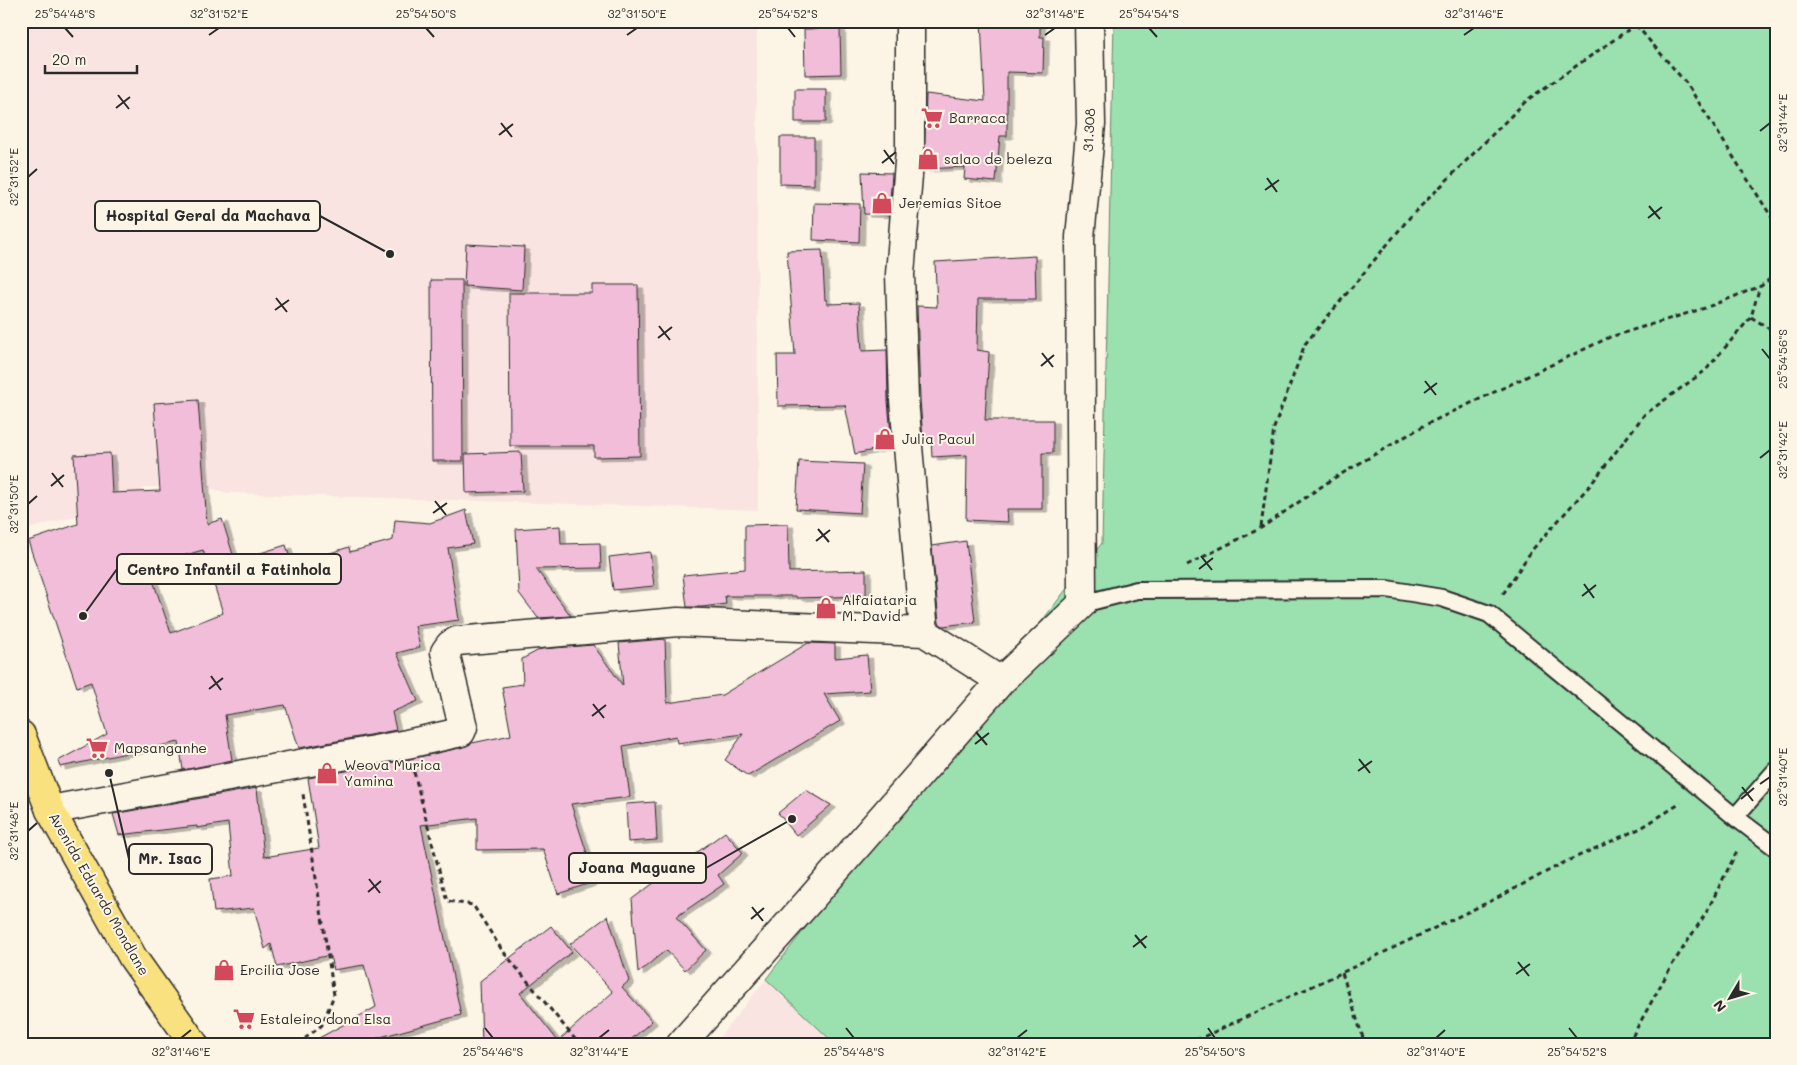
<svg xmlns="http://www.w3.org/2000/svg" width="1797" height="1065" font-family="Mali,sans-serif">
  <defs>
    <filter id="shadow"><feDropShadow dx="5.5" dy="3" stdDeviation="0" flood-color="#0004"/></filter>
  </defs>
  <rect width="100%" height="100%" fill="#fcf5e5"/>
  <filter id="ink" filterUnits="userSpaceOnUse"><feTurbulence type="fractalNoise" baseFrequency=".02" numOctaves="2"/><feDisplacementMap in="SourceGraphic" scale="10" xChannelSelector="R" yChannelSelector="G"/><feConvolveMatrix kernelMatrix="1 2 1 2 8 2 1 2 1" color-interpolation-filters="sRGB"/></filter>
  <g filter="url(#ink)">
    <!-- built -->
    <path fill="#f9e4e1" d="M21 21H757L758 510 227 493 206 487H146L122 504 21 531Z
      M766 979 835 1044H714Z"/>
    <!-- green -->
    <path fill="#9ae1af" stroke="#62866d" d="M1114 21H1776V1044H835L766 979 1102 543Z"/>
    <!-- building -->
    <path fill="#f1bdd9" stroke="#2b2b2b" fill-rule="evenodd" filter="url(#shadow)" d="M981 21H1040V37H1044L1043 73 1007 72V136H1000L996 182 964 179 965 167 924 169 926 94 985 101Z
      M840 28 841 74 805 75 804 29Z
      M795 89H826V122H795Z
      M780 137H814V185L780 184Z
      M862 172 892 173 889 215 864 214Z
      M814 203 860 204 859 242 813 240Z
      M466 244 524 247 522 290 464 286Z
      M822 250 825 300H827V304L859 303 862 351 887 350 888 401 892 446 855 454 845 405 778 406 777 355H795L787 251Z
      M1035 256 1036 299H978L977 350 989 352 985 420H1053V453H1042V509H1007L1008 522 966 520 967 455 932 457 931 438 923 440 920 399 917 306 937 307 935 262Z
      M431 280H462L463 461H432Z
      M592 285H638L640 456 594 457V446H510L509 293H592Z
      M198 400 207 524 222 519 235 561 286 545 292 565 349 547 350 552 393 540 395 520 430 523 466 510 473 544 448 548 459 620 415 626 420 647 397 653 418 701 392 712 396 730 299 748 285 705 225 715 232 760 183 770 179 742 60 767 58 761 107 734 91 682 77 687 28 541 78 524 74 455 110 453 112 493 160 491 154 403ZM203 550 223 613 171 633 148 566Z
      M521 452 523 491 466 493 465 454Z
      M799 461 863 464 860 513 796 509Z
      M788 524 789 572 866 570V596L797 598 796 596H725L726 604 702 607H687L683 575 745 569V525Z
      M560 526 561 544 600 543 601 568 536 569 571 616 538 618 519 593 516 529Z
      M966 541 975 622 943 626 939 623 932 546Z
      M650 552 654 586 613 590 609 557Z
      M665 639 667 703 722 695 808 643 835 644V658L867 655 870 691 824 694 840 721 748 776 725 760 743 734 677 743 676 736 623 746 630 797 571 804 596 881 558 894 543 849 477 850V818L421 825 461 1015 377 1038 380 1044H308L376 1007 364 965 333 970 330 955 277 967 271 944 265 949 254 908 214 912 210 879 233 876 228 823 197 828V826L119 835 113 814 257 788 264 857 319 848 308 778 410 759 464 747 472 743 511 735 502 687 523 684 522 659 541 649 593 645 623 686 619 643Z
      M806 790 831 805 796 835 778 813Z
      M655 802 657 840 628 842 626 804Z
      M725 832 743 853 718 875 724 884 676 917 706 950 685 970 666 950 638 973 632 899 677 866 679 868 699 851Z
      M608 916 629 981 622 987 652 1021 626 1044H482L480 981 551 926 572 952 520 993 558 1041 613 992 570 944Z"/>
    <g fill="none" stroke-linecap="round" stroke-linejoin="round">
      <!-- lane casing -->
      <g stroke="#2b2b2b" stroke-width="20">
        <path id="lane" d="M1082 604 1137 590 1387 589 1442 598 1489 614 1735 817 1776 848
          M1735 817 1776 770"/>
      </g>
      <!-- street casing -->
      <g stroke="#2b2b2b" stroke-width="31">
        <path id="street" d="M910 21V150L900 274 904 400 924 632
          M50 810 407 744 461 732 463 727 445 652 450 645 457 641 678 622 924 632 1001 681
          M681 1044 809 901 1001 681 1082 604 1080 237 1091 124 1089 21"/>
      </g>
      <!-- primary casing -->
      <g stroke="#2b2b2b" stroke-width="31">
        <path id="primary" d="M21 735 50 810 133 958 194 1044"/>
      </g>
      <!-- path -->
      <path stroke="#2b2b2b" stroke-width="3" stroke-dasharray="5 4" stroke-linecap="butt" d="M1636 25 1687 84 1776 224
        M1751 317 1776 333
        M1261 527 1274 428 1305 344 1410 217 1527 100 1641 21
        M1187 565 1261 528 1331 480 1425 425 1610 337 1705 308 1761 286 1776 274
        M1503 594 1532 550 1592 483 1644 415 1706 370 1751 317 1760 286
        M414 772 447 901 473 905 502 950 579 1044
        M1342 973 1365 1044
        M298 1044 322 1025 334 995 303 794
        M1188 1044 1341 973 1499 897 1565 862 1641 828 1681 803
        M1628 1044 1672 965 1706 913 1738 849"/>
      <!-- lane -->
      <use href="#lane" stroke="#fcf5e5" stroke-width="16"/>
      <!-- street -->
      <use href="#street" stroke="#fcf5e5" stroke-width="28"/>
      <!-- primary -->
      <use href="#primary" stroke="#fae180" stroke-width="28"/>
    </g>
  </g>
  <!-- ticks -->
  <path fill="none" stroke="#2b2b2b" stroke-width="2" d="M65 28 73 37M426 28 434 37M788 28 795 37M1149 28 1157 37M209 35 219 28M627 35 637 28M1045 35 1055 28M1464 35 1474 28M118 95 129 109M116 108 130 97M501 123 512 137M1760 131 1770 123M499 135 513 124M884 150 894 164M882 163 896 152M28 177 37 169M1267 178 1277 192M1265 190 1279 180M1649 206 1660 219M1648 218 1662 207M276 298 287 312M275 310 289 300M659 326 670 340M658 338 672 327M1762 349 1770 359M1042 353 1053 367M1041 366 1054 355M1425 381 1436 395M1424 393 1437 383M1760 458 1770 450M52 473 63 487M51 486 64 475M435 501 446 515M28 504 37 496M433 513 447 503M818 529 829 542M816 541 830 530M1201 556 1212 570M1199 569 1213 558M1584 584 1594 598M1582 596 1596 585M211 676 221 690M209 689 223 678M593 704 604 718M592 716 606 705M976 732 987 745M975 744 989 733M1359 759 1370 773M1358 771 1372 761M1760 784 1770 777M1742 787 1753 801M1741 799 1754 788M28 831 37 823M369 879 380 893M368 892 381 881M752 907 763 921M751 919 764 908M1135 935 1146 948M1133 947 1147 936M1518 962 1529 976M1516 974 1530 964M485 1028 493 1038M846 1028 854 1038M1208 1028 1215 1038M1569 1028 1577 1038M181 1038 191 1030M599 1038 609 1030M1017 1038 1027 1030M1436 1038 1445 1030"/>
  <!-- icons -->
  <defs>
    <g id="supermarket-bare" transform="scale(1.725)"><path d="M-6-5.5h2.5l.6 2H6L4.5 2H-2.5L-4.4-4H-6ZM-1.5 3.2a1.3 1.3 0 1 0 .1 0ZM3 3.2a1.3 1.3 0 1 0 .1 0Z" fill="#d1495b" stroke="#fcf5e5" stroke-width="2.5" paint-order="stroke"/></g>
    <g id="shop-bare" transform="scale(1.725)"><path d="M-5-2.5h2.3a2.7 3.5 0 0 1 5.4 0H5L5.5 6h-11ZM-1.5-2.5h3a1.5 2.3 0 0 0-3 0Z" fill="#d1495b" stroke="#fcf5e5" stroke-width="2.5" paint-order="stroke"/></g>
  </defs>
  <g fill-rule="evenodd">
    <use href="#supermarket-bare" x="932" y="118"/>
    <use href="#shop-bare" x="928" y="159"/>
    <use href="#shop-bare" x="882" y="203"/>
    <use href="#shop-bare" x="885" y="439"/>
    <use href="#shop-bare" x="826" y="608"/>
    <use href="#supermarket-bare" x="97" y="748"/>
    <use href="#shop-bare" x="327" y="773"/>
    <use href="#shop-bare" x="224" y="970"/>
    <use href="#supermarket-bare" x="244" y="1019"/>
  </g>
  <g text-anchor="middle" stroke-width="4" stroke-linejoin="round" paint-order="stroke">
    <!-- poi labels -->
    <g font-size="14" fill="#2b2b2b" stroke="#fcf5e5" text-anchor="start">
      <text x="949" y="123">Barraca</text>
      <text x="944" y="164">salao de beleza</text>
      <text x="899" y="208">Jeremias Sitoe</text>
      <text x="902" y="444">Julia Pacul</text>
      <text x="842" y="605">Alfaiataria<tspan x="842" dy="16">M. David</tspan></text>
      <text x="114" y="753">Mapsanganhe</text>
      <text x="344" y="770">Weova Murica<tspan x="344" dy="16">Yamina</tspan></text>
      <text x="240" y="975">Ercilia Jose</text>
      <text x="260" y="1024">Estaleiro dona Elsa</text>
    </g>
    <!-- street labels -->
    <g font-size="14" fill="#2b2b2b" stroke="#fcf5e5">
      <text transform="translate(1089 130) rotate(-87)" y="5">31.308</text>
      <text transform="translate(99 894) rotate(60)" y="5">Avenida Eduardo Mondlane</text>
    </g>
  </g>
  <!-- callouts -->
  <path fill="none" stroke="#2b2b2b" stroke-width="2" d="M390 254L320 216M83 616L117 569M109 773L129 859M792 819L706 868"/>
  <g fill="#2b2b2b" stroke="#fcf5e5" stroke-width="2">
    <circle cx="390" cy="254" r="5"/>
    <circle cx="83" cy="616" r="5"/>
    <circle cx="109" cy="773" r="5"/>
    <circle cx="792" cy="819" r="5"/>
  </g>
  <g fill="#fcf5e5" stroke="#2b2b2b" stroke-width="2">
    <rect x="95" y="201" width="225" height="30" rx="5"/>
    <rect x="117" y="554" width="224" height="30" rx="5"/>
    <rect x="129" y="844" width="83" height="30" rx="5"/>
    <rect x="569" y="853" width="137" height="30" rx="5"/>
  </g>
  <g font-size="15" text-anchor="middle" font-weight="bold" fill="#2b2b2b">
    <text x="208" y="221">Hospital Geral da Machava</text>
    <text x="229" y="575">Centro Infantil a Fatinhola</text>
    <text x="170" y="864">Mr. Isac</text>
    <text x="637" y="873">Joana Maguane</text>
  </g>
  <!-- margin -->
  <rect width="1797" height="1065" fill="none" stroke="#fcf5e5" stroke-width="55"/>
  <!-- north arrow -->
  <g transform="translate(1730 998) rotate(232)" stroke="#fcf5e5" stroke-width="4" paint-order="stroke">
  <path d="M0-4L9 19L0 12L-9 19Z" fill="#2b2b2b"/>
  <text y="-8" font-size="14" font-weight="bold" text-anchor="middle" fill="#2b2b2b">N</text>
  </g>
  <!-- scale -->
  <path d="M45 65v8h92v-8" fill="none" stroke="#2b2b2b" stroke-width="2.5"/>
  <text x="52" y="65" font-size="15" fill="#2b2b2b" stroke="#fcf5e5" stroke-width="4" paint-order="stroke">20 m</text>
  <rect x="28" y="28" width="1742" height="1010" fill="none" stroke="#2b2b2b" stroke-width="2"/>
  <g font-size="12" text-anchor="middle" fill="#2b2b2b">
    <text x="65" y="18">25°54'48"S</text>
    <text x="219" y="18">32°31'52"E</text>
    <text x="426" y="18">25°54'50"S</text>
    <text x="637" y="18">32°31'50"E</text>
    <text x="788" y="18">25°54'52"S</text>
    <text x="1055" y="18">32°31'48"E</text>
    <text x="1149" y="18">25°54'54"S</text>
    <text x="1474" y="18">32°31'46"E</text>
    <text transform="translate(1783 123) rotate(-90)" y="4">32°31'44"E</text>
    <text transform="translate(14 177) rotate(-90)" y="4">32°31'52"E</text>
    <text transform="translate(1783 359) rotate(-90)" y="4">25°54'56"S</text>
    <text transform="translate(1783 450) rotate(-90)" y="4">32°31'42"E</text>
    <text transform="translate(14 504) rotate(-90)" y="4">32°31'50"E</text>
    <text transform="translate(1783 777) rotate(-90)" y="4">32°31'40"E</text>
    <text transform="translate(14 831) rotate(-90)" y="4">32°31'48"E</text>
    <text x="181" y="1056">32°31'46"E</text>
    <text x="493" y="1056">25°54'46"S</text>
    <text x="599" y="1056">32°31'44"E</text>
    <text x="854" y="1056">25°54'48"S</text>
    <text x="1017" y="1056">32°31'42"E</text>
    <text x="1215" y="1056">25°54'50"S</text>
    <text x="1436" y="1056">32°31'40"E</text>
    <text x="1577" y="1056">25°54'52"S</text>
  </g>
</svg>
